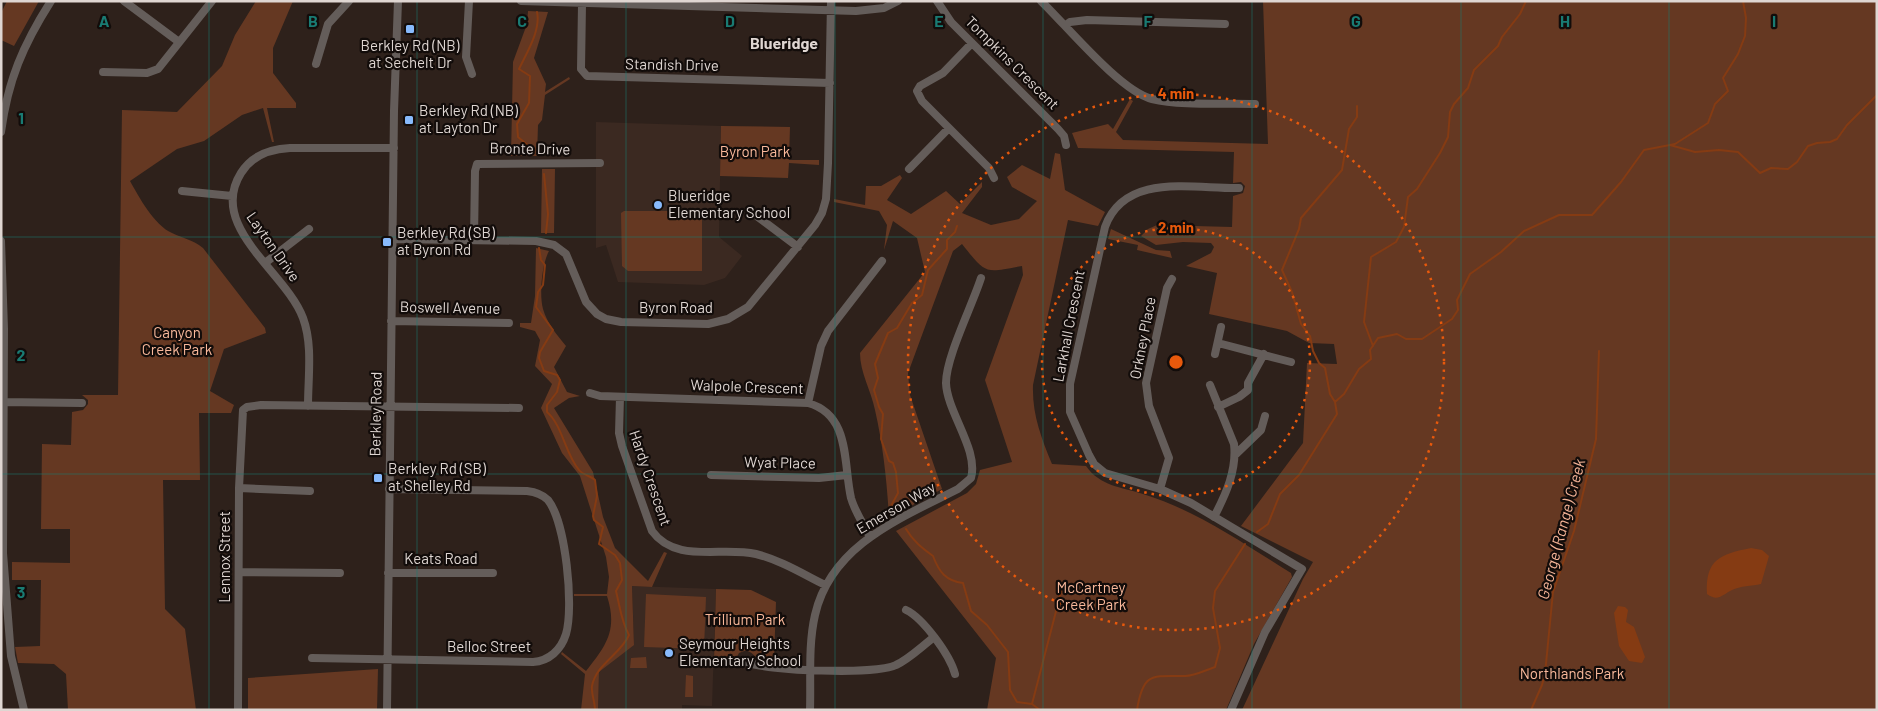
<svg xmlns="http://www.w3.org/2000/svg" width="1878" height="711" font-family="Barlow,sans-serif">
  <rect width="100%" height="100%" fill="#2e211b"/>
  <!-- built -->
  <path fill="#3b2921" d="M596 122 721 126 719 237 742 256 725 278 704 285 618 282 606 245 596 248Z
    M632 586 716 589 712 706 682 705V710H598L599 672 634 644Z"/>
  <!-- green -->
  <path fill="#653822" d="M7 1H39L14 46 1 40V13Z
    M256 1H293L273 48V73L296 103V108H267L274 142H272L263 108 242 115 204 141 177 149 130 181C139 197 154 225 172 233 184 239 192 239 203 248L265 328 266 333 224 349 210 391 234 405 231 413H199L200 480H163L165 609 185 629 196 710H68L66 674 54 664 18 663 15 647 40 646 41 580H12V562L70 563V529H41L42 444 71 445 72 412 83 410 88 404V400L82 395H118L122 110 177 112 222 66 235 35Z
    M1263 1H1877V710H1242L1303 579 1313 562 1241 526 1303 443 1307 363 1337 364 1334 344 1309 343 1287 331 1209 314 1217 273 1186 266 1211 253 1214 247 1211 243 1183 242 1156 245 1141 236 1148 229 1157 225 1232 227 1233 196 1243 193 1245 186 1241 182 1233 183 1234 152 1078 148 1072 133 1108 124 1113 129 1130 99 1133 101 1116 132 1123 140 1268 144Z
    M528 11 548 12 534 58 546 84 545 92 569 77 570 79 545 95 542 120 538 125 537 156H511L513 62 527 24Z
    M721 126 790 127 789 160H819V165L789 163 788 178 720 176Z
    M1055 153 1060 154 1065 190 1105 212 1098 226 1068 220 1033 385C1032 414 1041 437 1052 464L1086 466C1100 486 1121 487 1143 494 1196 510 1244 544 1291 573L1292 577 1254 644 1226 710H987L996 658 896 531 967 493 976 484 980 470 1012 462 985 380 1023 275 1022 266C984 273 987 275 962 244L953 251 908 373 910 395 942 489 889 518C887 482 883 445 875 410 871 390 860 373 860 353L925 272 917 238 893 221 884 250 887 225 879 211 834 202V199L865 205 866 186H881L900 175 902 178 887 200 911 214 946 191 960 204 982 182V187L962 213 991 225 1019 219 1037 201 1012 187 1007 177 1022 165 1050 179Z
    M542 169H555L554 233H541Z
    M624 211H702V271H628L622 266 621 213Z
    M1111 229 1156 250 1170 251 1172 258 1137 250 1138 245 1108 239Z
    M536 248 549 251C542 264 539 294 543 309 547 323 557 335 566 346L554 367 567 392 580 396 569 398 554 408 593 472 603 517 615 548 648 581 664 552 667 553 652 587 632 586 634 645 599 672 598 710H581L585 674 561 654 562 652 586 671C606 646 618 630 607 596H574V594H607L609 577 606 557 580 476 562 453 541 408 552 384 535 366 540 340 535 331 520 327V323H531L535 296Z
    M716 589 751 590 776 602 774 661H760C753 655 750 647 739 653L735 661H714Z
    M646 594 706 597 704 649 644 647Z
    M646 657 647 668H630L631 658Z
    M378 669 377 710H248V678Z
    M686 675 693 676V697H685Z"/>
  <!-- water -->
  <path fill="#853b13" d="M1751 548 1762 550 1769 556 1761 584C1752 586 1740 586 1732 590 1722 595 1718 602 1707 594 1705 560 1720 554 1751 548Z
    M1618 606 1625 607 1628 610 1626 622 1634 627 1645 657 1642 663 1629 661 1619 646 1614 613Z"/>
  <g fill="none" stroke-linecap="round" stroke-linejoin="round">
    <!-- stream -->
    <path stroke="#853b13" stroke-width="2" d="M1670 145 1695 152 1719 150 1738 152 1760 173 1771 168 1788 169 1797 162 1808 146 1817 143 1830 142 1837 139 1847 125 1877 95
      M533 153 530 147 518 137 517 124 529 103 530 76 519 69C527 52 541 30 537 12
      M544 174 548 214 546 233
      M539 248 541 260 545 265 543 285 538 292 536 307 553 330 540 352 539 358 544 371 557 375 560 380 557 392 547 405V412C563 426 565 454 579 470 583 475 591 476 595 480L597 496 593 516 594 520 603 527 599 544 615 555 620 563 622 580 616 591C620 607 621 621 629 635 621 654 596 664 592 686 591 693 595 702 595 710
      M1373 346 1364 322 1371 257 1396 242 1404 227 1408 197 1417 189 1440 153 1448 137 1450 112 1454 104 1468 88 1474 70 1498 46 1502 37 1520 14 1526 1
      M1335 402 1330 394 1325 368 1319 363 1313 351 1310 336 1301 324 1292 292 1282 270 1299 229 1301 218 1342 170 1349 129 1357 117V106
      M896 514 891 506 898 493 896 472 893 463 889 461 881 439 883 414 879 407 874 390 878 378 875 364 888 333 897 328 912 303 922 295 928 270 947 249V240L955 232 957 226
      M906 529C913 541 922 548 933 556 939 572 946 581 963 583L971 611 987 625 1008 652 1010 690 1017 702 1032 704 1040 710
      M1257 532 1268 524 1280 494 1299 475 1337 414 1335 402 1344 394 1359 369 1371 359 1370 350 1378 338 1397 334 1406 339H1422L1452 319 1458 310 1457 300 1470 274 1501 252 1524 231 1559 215H1592L1621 182 1644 150 1675 144 1708 123 1715 104 1728 91 1723 78 1738 54 1745 36 1746 18 1743 1
      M1032 704 1061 592V583
      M1137 710C1143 672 1152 676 1185 676 1194 676 1206 670 1215 667L1220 648 1213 608 1215 591 1245 544
      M1531 710 1542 685 1545 674 1553 592 1574 531 1596 439 1599 351"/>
    <!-- minor -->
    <path stroke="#645d5a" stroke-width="8" d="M124 1 179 42
      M469 1 466 57 472 74
      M521 1 856 11 884 8 898 1
      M937 1 951 22 1058 129 1064 136 1066 145
      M1041 1C1067 26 1120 91 1152 99 1180 106 1225 103 1255 104
      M582 4 581 69 587 76 830 83
      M1066 25 1070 22 1087 20 1225 24
      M972 43 943 73 920 86 917 91 922 101 989 168 994 178
      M316 64 328 24 349 1
      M103 72 147 73 158 69 212 1
      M1 132C8 80 23 45 51 1
      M909 169 949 128
      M182 191 232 196
      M758 217 798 247
      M392 239 536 241 554 245 566 254 586 302 597 314 606 319 621 322 708 324 728 319 748 307 815 225 822 213 826 199 828 163 831 1
      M474 240 475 171 477 164 600 163
      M1 241 4 329 3 553 11 656 24 710
      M265 263 309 229
      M391 321 509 323
      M1218 343 1291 362
      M1215 354 1221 327
      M1210 385 1234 444C1237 470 1226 494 1214 517
      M590 393 600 396 808 403C851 415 843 463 851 498 855 512 864 525 870 537
      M620 397 619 433 622 446 652 531C676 564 721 546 756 554 780 560 803 574 825 585
      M1 402 82 403
      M808 403 821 346 828 331 882 261
      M308 406C308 377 313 345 303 318 286 272 207 227 241 173 252 155 270 149 290 148H394
      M1218 407 1239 397 1248 390V383L1264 354
      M1236 454 1261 430 1265 416
      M711 475 819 478 847 475
      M239 488 310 491
      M1160 489 1169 458 1149 406 1146 383 1167 288 1172 279
      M239 572 340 573
      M388 573H493
      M906 610C923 618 950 655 955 674
      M312 658 533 662C549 661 561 650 566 634 574 607 566 523 548 500 542 494 535 492 527 491L389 489
      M746 662C767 671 876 675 896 665 909 659 921 647 933 638
      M238 710 239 488 243 410 247 407 261 405 519 408
      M387 710 394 111 398 1
      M810 710C811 679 808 645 815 615 831 545 901 518 958 489L971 478C979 450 947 412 946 383 946 357 972 306 981 278
      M1231 710 1265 632 1302 569 1191 503 1160 489 1105 473 1094 464 1089 455 1070 412V384L1105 227C1125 172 1193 189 1239 188"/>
  </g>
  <!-- grid -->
  <path fill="none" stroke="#197b73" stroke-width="1" stroke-opacity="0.55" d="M209 1V710M417 1V710M626 1V710M835 1V710M1043 1V710M1252 1V710M1461 1V710M1669 1V710M1 237H1877M1 474H1877"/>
  <!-- distance rings -->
  <g fill="none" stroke="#e8590c" stroke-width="2.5" stroke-dasharray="2.5 5">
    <circle cx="1176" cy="362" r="134"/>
    <circle cx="1176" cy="362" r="268"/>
  </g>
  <!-- markers -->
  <g fill="#88bafc" stroke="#120c0a" stroke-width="2">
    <rect x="405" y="24" width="10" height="10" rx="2.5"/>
    <rect x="404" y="115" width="10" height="10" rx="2.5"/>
    <circle cx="658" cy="205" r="5"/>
    <rect x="382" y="237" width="10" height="10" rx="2.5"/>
    <rect x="373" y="473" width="10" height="10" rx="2.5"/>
    <circle cx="669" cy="653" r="5"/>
  </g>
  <g text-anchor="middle" stroke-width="4.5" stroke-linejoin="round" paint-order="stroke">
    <!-- poi labels -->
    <g font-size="15" fill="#dfd6d2" stroke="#120c0a" text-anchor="start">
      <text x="410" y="51" text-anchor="middle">Berkley Rd (NB)<tspan x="410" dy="17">at Sechelt Dr</tspan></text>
      <text x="419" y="116">Berkley Rd (NB)<tspan x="419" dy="17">at Layton Dr</tspan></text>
      <text x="668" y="201">Blueridge<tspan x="668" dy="17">Elementary School</tspan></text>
      <text x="397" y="238">Berkley Rd (SB)<tspan x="397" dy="17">at Byron Rd</tspan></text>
      <text x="388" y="474">Berkley Rd (SB)<tspan x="388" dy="17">at Shelley Rd</tspan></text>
      <text x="679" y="649">Seymour Heights<tspan x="679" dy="17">Elementary School</tspan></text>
    </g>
    <!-- street labels -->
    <g font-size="15" fill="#dfd6d2" stroke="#120c0a">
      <text transform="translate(1012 63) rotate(45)" y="5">Tompkins Crescent</text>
      <text transform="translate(672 65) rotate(1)" y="5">Standish Drive</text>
      <text transform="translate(530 149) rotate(1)" y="5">Bronte Drive</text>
      <text transform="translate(273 247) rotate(55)" y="5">Layton Drive</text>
      <text transform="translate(450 308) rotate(1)" y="5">Boswell Avenue</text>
      <text x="676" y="313">Byron Road</text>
      <text transform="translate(1069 326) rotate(-79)" y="5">Larkhall Crescent</text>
      <text transform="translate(1143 338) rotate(-79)" y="5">Orkney Place</text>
      <text transform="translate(747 387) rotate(2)" y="5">Walpole Crescent</text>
      <text transform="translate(376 414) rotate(-89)" y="5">Berkley Road</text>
      <text transform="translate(780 463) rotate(1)" y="5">Wyat Place</text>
      <text transform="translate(650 478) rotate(71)" y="5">Hardy Crescent</text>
      <text transform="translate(896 508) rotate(-30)" y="5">Emerson Way</text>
      <text transform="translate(225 557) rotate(-90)" y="5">Lennox Street</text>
      <text x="441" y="564">Keats Road</text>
      <text x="489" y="652">Belloc Street</text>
    </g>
    <!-- park labels -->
    <g font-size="15" fill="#fab99b" stroke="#120c0a">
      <text x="755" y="157">Byron Park</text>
      <text x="177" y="338">Canyon<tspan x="177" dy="17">Creek Park</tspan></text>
      <text x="1091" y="593">McCartney<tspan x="1091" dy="17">Creek Park</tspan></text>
      <text x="745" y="625">Trillium Park</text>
      <text x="1572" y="679">Northlands Park</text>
    </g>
    <!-- neighbourhood labels -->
    <g font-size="16" font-weight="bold" fill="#dfd6d2" stroke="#120c0a">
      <text x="784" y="49">Blueridge</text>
    </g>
    <!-- water labels -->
    <g font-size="16" font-style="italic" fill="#f5b497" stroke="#120c0a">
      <text transform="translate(1561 529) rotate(-75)" y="6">George (Range) Creek</text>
    </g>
  </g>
  <g font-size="16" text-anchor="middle" font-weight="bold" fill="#197b73" stroke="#120c0a" stroke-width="4.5" stroke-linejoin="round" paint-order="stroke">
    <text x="104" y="27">A</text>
    <text x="313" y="27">B</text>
    <text x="522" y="27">C</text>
    <text x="730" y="27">D</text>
    <text x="939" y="27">E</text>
    <text x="1148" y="27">F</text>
    <text x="1356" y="27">G</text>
    <text x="1565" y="27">H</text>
    <text x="1774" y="27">I</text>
    <text x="21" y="124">1</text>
    <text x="21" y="361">2</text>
    <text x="21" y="598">3</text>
  </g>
  <circle cx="1176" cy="362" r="8" fill="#e8590c" stroke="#120c0a" stroke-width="2.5"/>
  <g font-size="15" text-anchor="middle" font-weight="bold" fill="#e8590c" stroke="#120c0a" stroke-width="4.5" stroke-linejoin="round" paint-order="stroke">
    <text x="1176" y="99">4 min</text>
    <text x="1176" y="233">2 min</text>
  </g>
  <!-- border -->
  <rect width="1878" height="711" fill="none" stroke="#dfd6d2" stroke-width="5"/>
</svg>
